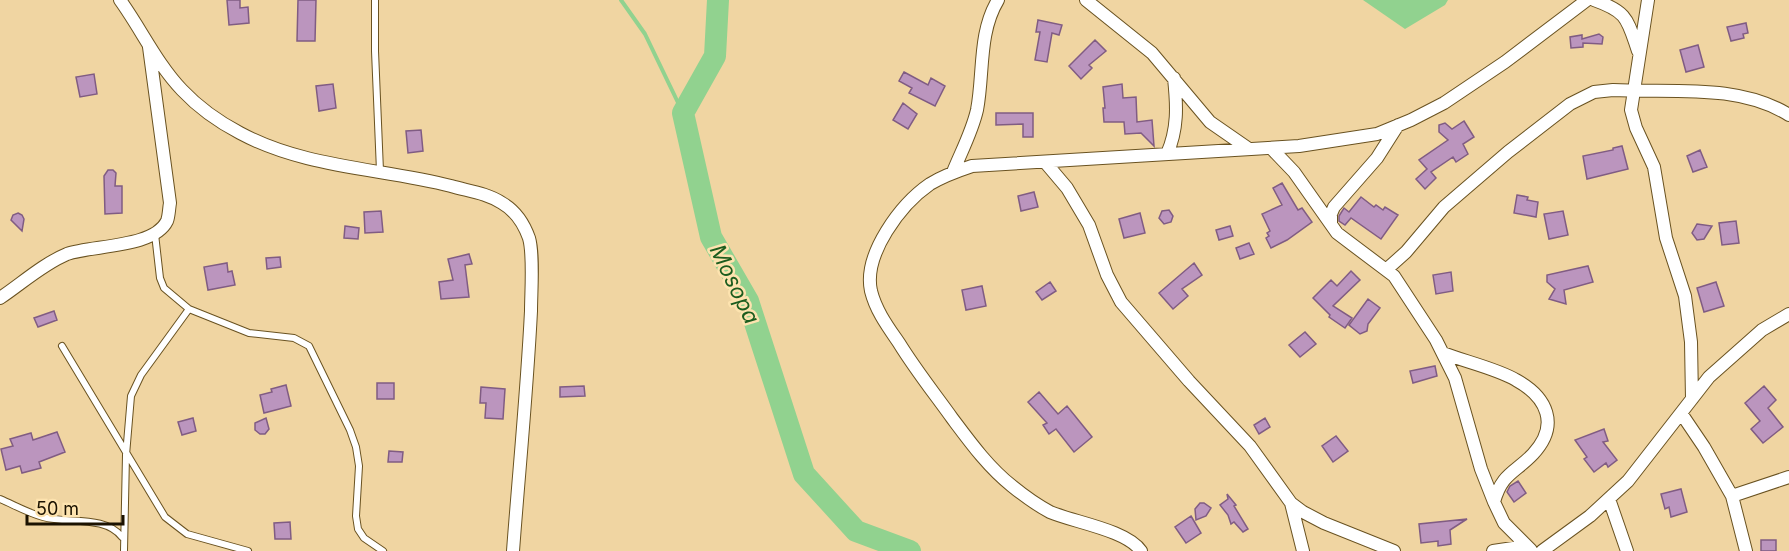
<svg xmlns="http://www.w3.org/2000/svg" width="1789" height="551" font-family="Inter,sans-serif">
  <rect width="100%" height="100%" fill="#f0d5a2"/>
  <!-- water -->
  <path fill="#91d28f" d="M1363 0H1448L1445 5 1405 29Z"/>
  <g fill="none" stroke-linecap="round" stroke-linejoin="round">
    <!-- stream -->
    <path stroke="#91d28f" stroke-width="4" d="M621 0 645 34 683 113"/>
    <!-- river -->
    <path stroke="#91d28f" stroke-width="22" d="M718 0 715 56 683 113 711 237 748 301 804 474 856 531 910 551"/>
  </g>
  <!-- building -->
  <path fill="#bb95be" stroke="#805c83" stroke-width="1.5" d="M227 0H240V8L248 7 249 23 229 25Z
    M298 0H316L315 41H297Z
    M1038 20 1062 25 1059 35 1052 33 1047 62 1035 60 1040 32H1036Z
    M1746 23 1748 33 1743 34 1744 38 1731 41 1727 27Z
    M1599 34 1603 37 1602 44 1583 43V47L1571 48 1570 37 1582 35V39Z
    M1095 40 1106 51 1089 65 1092 68 1081 79 1069 66Z
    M1698 45 1704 67 1686 72 1680 50Z
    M904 72 928 85 931 78 945 86 935 106 909 93 912 88 899 81Z
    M94 74 97 94 80 97 76 77Z
    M333 84 336 108 319 111 316 86Z
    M1122 84 1123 98 1136 97 1137 122 1152 120 1154 146 1141 133 1125 134 1124 122H1104L1103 108H1105L1103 87Z
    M903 103 917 114 908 129 893 120Z
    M996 113H1033V137H1023V124L996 125Z
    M1464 121 1474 137 1463 144 1468 154 1456 162 1453 157 1431 172 1436 178 1425 189 1416 179 1427 169 1419 160 1448 140 1439 132V125L1445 123 1452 129Z
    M421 130 423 151 408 153 406 131Z
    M1622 146 1628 169 1587 179 1583 156 1613 150V148Z
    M1700 150 1707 167 1693 172 1687 156Z
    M108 170H113L116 173 115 186H122V213L105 214 104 176Z
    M1282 183 1298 210 1302 208 1312 222 1287 240 1271 248 1266 238 1269 236 1267 233 1270 231 1262 214 1282 205 1273 188Z
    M1034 192 1038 207 1021 211 1018 196Z
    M1517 195 1528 197 1527 200 1538 202 1536 217 1514 213Z
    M1361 197 1374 207 1376 205 1383 210 1385 207 1398 215 1381 239 1351 218 1345 225 1339 221V216L1344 208 1349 212Z
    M1169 210 1173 216 1171 222 1164 224 1159 218 1162 211Z
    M381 211 383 232 365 233 364 212Z
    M1563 211 1568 235 1549 239 1544 214Z
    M18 213 22 215 24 219 22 231 11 220 13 215Z
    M1140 213 1145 233 1124 238 1119 219Z
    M1736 221 1739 243 1722 245 1719 223Z
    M1697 224 1712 226 1704 239 1697 240 1692 233Z
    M345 226 359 228 358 239 344 238Z
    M1230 226 1233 236 1219 240 1216 230Z
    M1249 243 1254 254 1240 259 1236 248Z
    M469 254 472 264 465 265 469 297 441 299 439 282 453 280 448 259Z
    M280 257 281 267 267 269 266 258Z
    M227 263 228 272 232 271 235 285 208 290 204 267Z
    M1194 263 1202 275 1182 289 1188 296 1173 309 1159 293Z
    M1588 266 1593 282 1564 290 1566 304 1549 299 1555 289 1547 282V275Z
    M1351 271 1360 280 1333 306 1352 318 1345 328 1329 317 1330 315 1313 298 1331 280 1337 286Z
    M1451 272 1453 291 1436 294 1433 275Z
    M1050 282 1056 291 1042 300 1036 292Z
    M1716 282 1724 306 1704 312 1697 288Z
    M982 286 986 306 966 310 962 290Z
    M1368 299 1380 308 1368 324 1367 331 1360 334 1349 325Z
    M54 311 57 320 38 327 34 318Z
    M1305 332 1316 344 1300 357 1289 345Z
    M1435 366 1437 376 1413 383 1410 371Z
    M377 383H394V399H377Z
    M286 385 291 406 264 413 260 395 272 392 271 389Z
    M584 386 585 396 560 397V387Z
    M1764 386 1776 400 1768 408 1783 427 1763 443 1751 429 1760 421 1745 403Z
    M481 387 505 389 503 419 485 418 486 403H480Z
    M1039 392 1058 414 1067 406 1092 437 1074 452 1056 429 1049 434 1043 425 1047 423 1028 402Z
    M193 418 196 431 182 435 178 422Z
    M266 418 269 429 265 434H260L255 430V423Z
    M1265 418 1270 427 1259 434 1254 425Z
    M1604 429 1608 441 1603 442 1617 460 1608 467 1606 463 1594 472 1584 459 1587 457 1575 440Z
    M57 432 65 452 39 462 41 468 22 473 20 466 6 470 1 449 13 446 10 439 31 433 33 440Z
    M1336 436 1348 451 1333 462 1322 446Z
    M389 451 403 452 402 462H388Z
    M1518 481 1526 493 1514 502 1507 492 1510 486Z
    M1681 489 1687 512 1671 517 1669 507 1665 509 1661 494Z
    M1227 494 1236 505 1234 506 1248 529 1243 532 1234 522 1231 524 1228 515 1220 505 1228 499Z
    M1200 503H1204L1211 508 1206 516 1196 520 1195 509Z
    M1191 516 1201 533 1186 543 1175 527Z
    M1467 519 1450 530 1451 544 1438 546V541L1421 543 1419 524Z
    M290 522 291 539H275L274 523Z
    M1761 540H1776V551H1761Z"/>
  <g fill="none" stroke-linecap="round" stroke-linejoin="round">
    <!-- lane casing -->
    <g stroke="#695221" stroke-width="8">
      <path id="lane" d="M375 0V51L380 171
        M155 234 160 278 164 288 189 309 249 333 294 338 309 346 350 430 356 447 359 466 356 516 358 529 364 538 383 551
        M62 346 165 517 187 534 248 551
        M0 499C14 505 28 513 43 517 68 524 105 515 122 537
        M124 551 126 455 131 396 141 375 189 309"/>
    </g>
    <!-- street casing -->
    <g stroke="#695221" stroke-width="14">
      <path id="street" d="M120 0C141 29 157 64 182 90 198 107 219 122 240 133 305 168 380 168 451 186 468 191 487 193 502 203 516 211 524 224 529 238 534 255 531 292 531 311 527 391 519 471 513 551
        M1086 0 1152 53 1210 122 1249 149
        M1594 0C1628 12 1627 19 1638 51
        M1648 0 1631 110 1636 128 1654 167 1666 238 1685 296 1691 342 1692 399
        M1271 148 1294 172 1337 233 1394 276 1436 340 1455 378 1481 469 1494 502 1504 523 1527 546
        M1167 154C1178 129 1177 106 1174 78
        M1045 162 1067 188 1089 225 1107 275 1121 302 1189 381 1250 446 1291 503 1303 512 1324 523 1394 551
        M953 172C961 152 972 132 977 110 984 74 978 33 998 0
        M1331 224V214L1334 207 1377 158 1398 125
        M1387 269 1406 252 1444 207 1508 152 1570 104 1594 92 1613 90C1670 93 1738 83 1789 115
        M0 298C21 284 43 264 67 254 92 245 154 248 167 221 169 216 169 208 170 203L149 47
        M1443 353C1463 361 1498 369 1516 380 1547 397 1560 425 1533 454 1515 473 1502 473 1494 502
        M1681 413 1704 447 1732 496 1746 551
        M1732 496 1789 477
        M1609 499 1627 551
        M1291 503 1303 551
        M1141 551C1127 530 1073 522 1050 512 1037 505 1023 495 1012 486 988 467 970 442 952 418 934 393 915 369 899 343 888 327 876 311 871 291 863 254 901 204 930 184 943 176 957 171 972 166L1299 146 1377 134 1411 120 1444 103 1505 62 1587 0
        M1493 551 1527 546 1531 550
        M1542 551 1590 516 1628 481 1709 377 1762 330 1789 314"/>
    </g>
    <!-- lane -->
    <use href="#lane" stroke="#fff" stroke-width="6"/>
    <!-- street -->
    <use href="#street" stroke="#fff" stroke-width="12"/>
  </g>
  <g text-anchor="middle" stroke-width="5" stroke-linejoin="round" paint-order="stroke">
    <!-- water labels -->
    <g font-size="22" font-style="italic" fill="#1b5c1e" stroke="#fde3af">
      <text transform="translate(735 284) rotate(64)" y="8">Mosopa</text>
    </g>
  </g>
  <!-- scale -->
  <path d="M27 515v9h96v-9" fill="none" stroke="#1b1201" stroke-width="3"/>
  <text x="36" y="515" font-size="18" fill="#1b1201" stroke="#fde3af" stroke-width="4.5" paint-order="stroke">50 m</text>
</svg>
